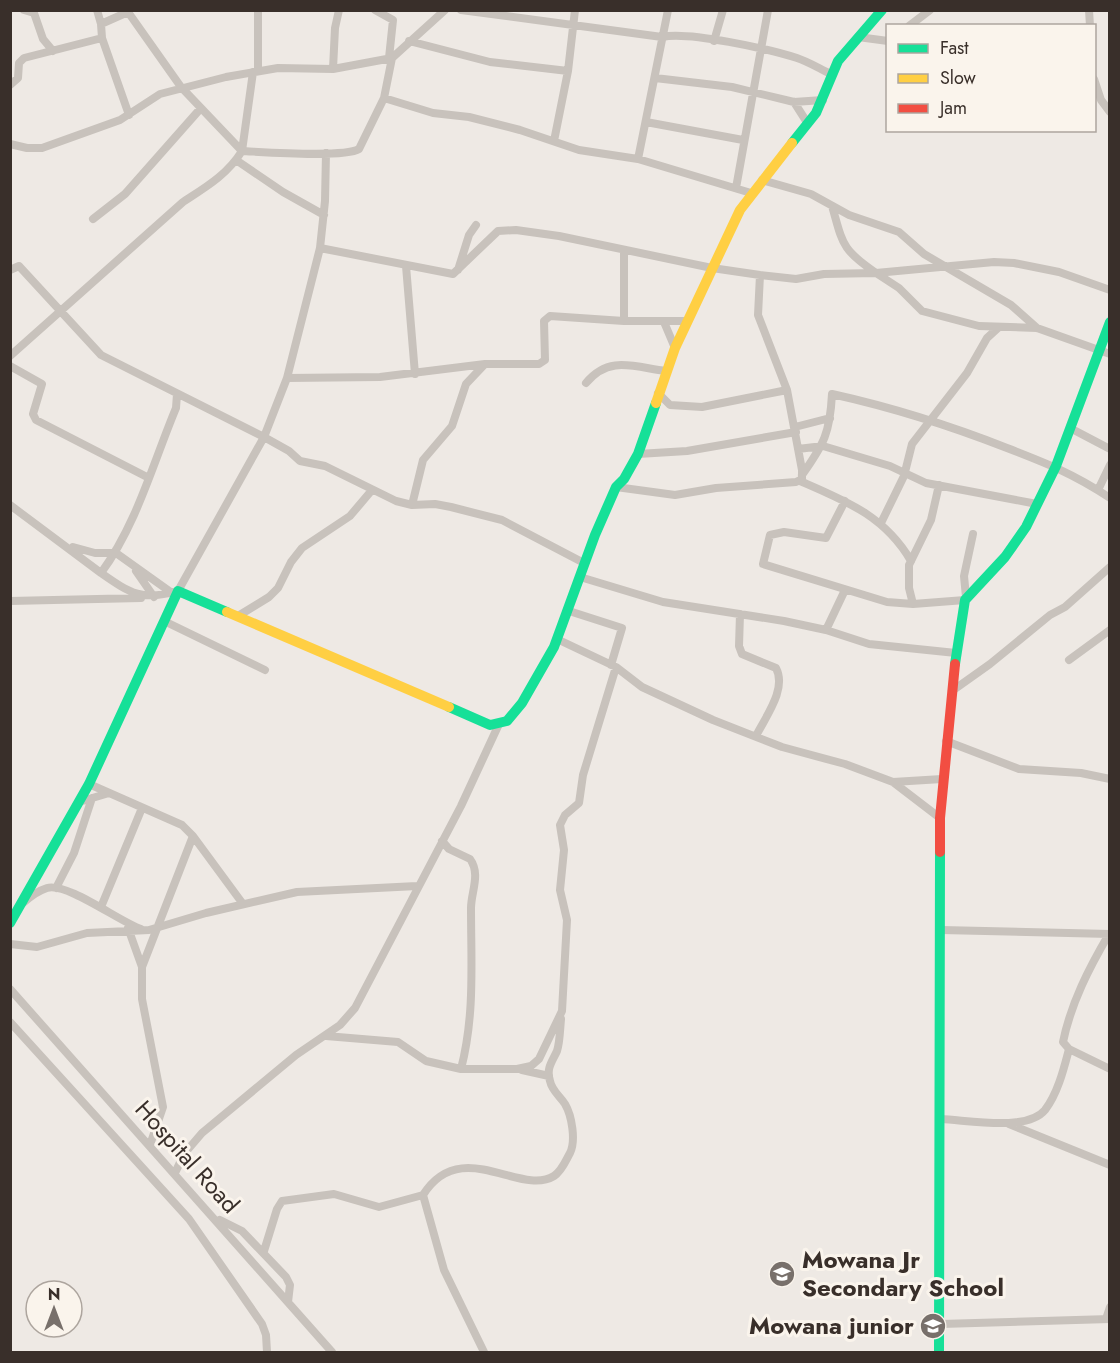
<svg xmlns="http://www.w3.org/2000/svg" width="1120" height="1363" font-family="Jost,sans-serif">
  <rect width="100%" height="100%" fill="#eee9e4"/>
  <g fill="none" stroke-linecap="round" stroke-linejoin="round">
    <!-- street -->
    <path stroke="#c8c2bc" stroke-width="8" d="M24 10 34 13 43 39 53 51
      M97 10 101 24 128 12 181 87 241 150
      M258 10V70
      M375 10 393 20 389 58
      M461 10 662 37C688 31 769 49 797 58 809 62 820 69 831 74
      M1089 10 1090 26
      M101 24 102 38 129 115
      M909 26 930 10
      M858 37 888 41
      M409 41 490 62 568 71
      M714 41 723 10
      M333 69 335 28 339 10
      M655 78 732 87 794 102 823 100
      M1094 79 1101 100 1110 112
      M10 85 18 78 19 63 24 58 102 38
      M384 98 433 113 469 117 520 130 579 150 638 159 751 193
      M794 102 808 124
      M646 122 743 140
      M554 141 568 71 575 10
      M10 144 27 148H42L120 120 160 94 226 77 278 68 333 69 392 58
      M242 151C264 152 344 158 359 149L384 98 392 58 445 10
      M638 159 668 10
      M236 160 283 192 324 215
      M762 180 811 194 849 215 899 232 924 254 1011 305 1037 328
      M736 188 768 10
      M832 206C843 244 841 249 876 273L994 262 1014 263 1059 272 1110 290
      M93 219 125 194 201 108
      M320 248 453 274 498 231 516 230 559 236 712 268 760 275 796 279 824 274 876 273 899 288 922 311 979 326 1037 328 1110 354
      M406 266 415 374
      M10 270 19 266 101 355 264 437 289 451 300 461 325 466 396 501 412 505 435 504 451 507 502 520 584 563
      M458 270 469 235 476 225
      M624 321V250
      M664 322 675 348
      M10 356 183 202C206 187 227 175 242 151L253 72
      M10 366 42 384 33 414 36 420 147 477
      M287 378 380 377 485 364H539L545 360 544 321 550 316 624 321H688
      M586 383C609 355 634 367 666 371
      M658 393 670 405 702 407 787 390
      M795 427 830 418
      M1070 428 1110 449
      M798 449 823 446 890 466 926 483 1037 504
      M638 454 687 451 796 432
      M802 475C824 444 830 433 832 394 895 408 946 424 1007 448 1046 463 1074 474 1110 498
      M800 481C846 501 885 516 911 561
      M616 487 675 495 716 488 796 482 802 479V470L787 390 758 315 760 275
      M1098 490 1110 465
      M845 501 826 538 784 532 770 535 763 564 887 602 913 604 965 600
      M10 505 101 573C137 524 153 463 176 408L177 394
      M412 505 423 460 452 426 466 384 484 365
      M881 523 904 476 912 444 967 373 987 338 999 327
      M73 547 95 553H116L172 593
      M136 571 154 597
      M101 573C131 594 142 601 178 591L264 437 287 378 320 248 325 201 326 153
      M580 577 663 602 784 621 826 630 869 644 956 653
      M966 597 964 576 973 534
      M10 601 141 598
      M913 604 909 588V565L931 520 939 485
      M569 611 622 628 611 665
      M740 614 739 646 742 654 776 668C787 689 766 716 756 736
      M238 616 269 597 278 588 291 562 302 548 350 516 372 490
      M164 621 265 670
      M826 630 845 590
      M559 640 616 667 642 687 713 720 782 747 845 764 893 782 940 818
      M1069 660 1110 630
      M952 691 990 664 1050 615 1065 607 1110 567
      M946 741 1019 769 1081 773 1110 779
      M893 782 942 779
      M89 784 182 825 193 836 142 967V999L163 1107 150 1145
      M79 802 109 793
      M193 836 243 904
      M442 841 449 849 470 859C481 874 471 892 471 908 471 963 475 1015 461 1069
      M56 888 74 853 92 798
      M23 903C30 897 37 891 47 888 67 882 120 922 141 929
      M101 907 142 808
      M128 928 142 967
      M941 930 1110 934
      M10 944 37 947 87 933 149 930 206 913 297 892 417 886
      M10 989 332 1352
      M10 1022 189 1219 262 1324 266 1335 267 1352
      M326 1036 398 1042 426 1061 461 1069H517L531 1066 539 1059 562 1011 567 920 560 890 564 850 560 825 565 815 579 803 583 775 616 667
      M1069 1049 1063 1042C1071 1003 1089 968 1109 934
      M522 1070 549 1076
      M941 1119C968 1120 1027 1132 1045 1110 1058 1093 1064 1068 1069 1049L1110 1069
      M1009 1124 1110 1165
      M175 1173 184 1154 202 1133 296 1055 340 1025 355 1008 461 806 499 724
      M423 1195C461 1135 520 1197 554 1176 562 1171 566 1160 570 1153 576 1141 572 1116 565 1104 560 1096 552 1091 550 1081 546 1068 552 1062 557 1051 560 1042 560 1029 561 1019
      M423 1195 444 1270 484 1352
      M220 1220 242 1231 286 1277 290 1285 288 1302
      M264 1251 277 1209 282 1201 334 1194 379 1207 423 1195
      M1106 1319 1110 1307
      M941 1324 1110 1319"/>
    <!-- fast -->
    <path stroke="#16e098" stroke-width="10" d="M792 143 816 113 838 61 882 10
      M955 664 965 600 1005 557 1026 527 1056 466 1110 322
      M449 707 490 725 507 721 522 703 554 647 595 535 616 487 624 479 638 454 656 403
      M10 923 89 784 178 591 227 612
      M939 1352 940 852"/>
    <!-- slow -->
    <path stroke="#ffcf43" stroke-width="10" d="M656 403 675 348 740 210 792 143
      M227 612 449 707"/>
    <!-- jam -->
    <path stroke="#f24e42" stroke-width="10" d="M940 852V818L955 664"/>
  </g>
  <!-- icons -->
  <defs>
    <g id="school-disc" transform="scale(1.35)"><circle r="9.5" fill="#78706b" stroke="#faf4ec"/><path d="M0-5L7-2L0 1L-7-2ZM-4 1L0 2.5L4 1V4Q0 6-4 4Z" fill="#fff"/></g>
  </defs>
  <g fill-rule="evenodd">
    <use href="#school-disc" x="782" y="1274"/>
    <use href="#school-disc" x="933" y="1326"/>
  </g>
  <g text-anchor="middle" stroke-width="6" stroke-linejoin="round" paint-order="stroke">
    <!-- street labels -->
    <g font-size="24" fill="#392f2a" stroke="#faf4ec">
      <text transform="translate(187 1157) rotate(48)" y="8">Hospital Road</text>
    </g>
    <!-- poi labels -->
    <g font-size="24" font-weight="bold" fill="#392f2a" stroke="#faf4ec" text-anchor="start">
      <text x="802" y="1268">Mowana Jr<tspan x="802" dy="28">Secondary School</tspan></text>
      <text x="914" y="1334" text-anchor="end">Mowana junior</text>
    </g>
  </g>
  <!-- border -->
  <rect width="1120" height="1363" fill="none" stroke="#392f2a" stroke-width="24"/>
  <!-- legend -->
  <rect x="886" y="24" width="210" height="108" fill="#faf4ec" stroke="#ada59e" stroke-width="1.5"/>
  <rect x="898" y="44" width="30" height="9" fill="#16e098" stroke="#ada59e" stroke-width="1.5"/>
  <text x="940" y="54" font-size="18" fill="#392f2a">Fast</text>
  <rect x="898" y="74" width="30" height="9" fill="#ffcf43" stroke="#ada59e" stroke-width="1.5"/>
  <text x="940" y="84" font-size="18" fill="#392f2a">Slow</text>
  <rect x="898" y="104" width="30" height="9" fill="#f24e42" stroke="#ada59e" stroke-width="1.5"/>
  <text x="940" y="114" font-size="18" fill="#392f2a">Jam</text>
  <!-- north arrow -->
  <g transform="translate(54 1309)"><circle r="28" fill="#faf4ec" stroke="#ada59e" stroke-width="1.5"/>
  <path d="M0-4.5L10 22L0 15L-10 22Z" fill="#78706b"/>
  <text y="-9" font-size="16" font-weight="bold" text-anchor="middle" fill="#392f2a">N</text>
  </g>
</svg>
